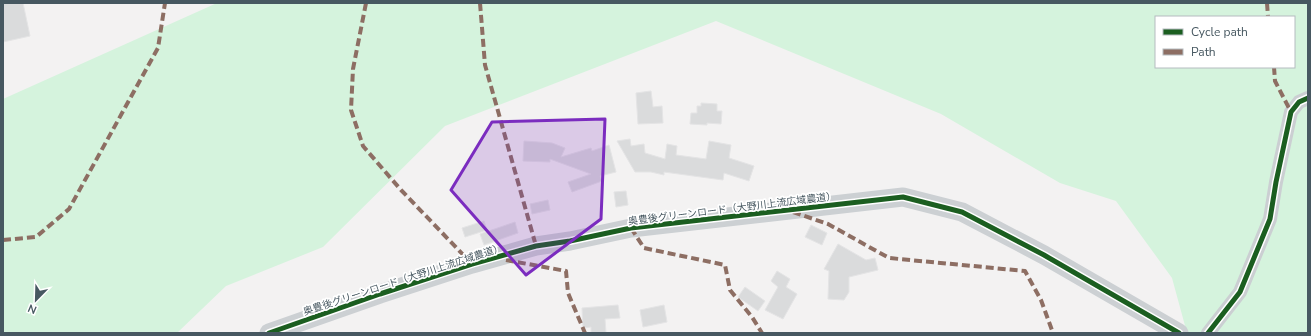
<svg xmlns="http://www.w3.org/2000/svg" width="1311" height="336" font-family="'Nunito Sans','Noto Sans JP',sans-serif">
  <rect width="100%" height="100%" fill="#f3f2f2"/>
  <!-- green -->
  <path fill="#d5f3dd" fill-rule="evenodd" d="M217 3H1308V333H1187L1172 278 1116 201 1060 183 941 114 716 21 445 126 323 247 226 286 177 333H3V99ZM1156 17H1294V67H1156Z"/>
  <!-- building -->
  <path fill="#dadbdc" stroke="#e4e4e5" d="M3 3H23L30 36 3 42Z
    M651 91 653 107 662 106 663 123 638 124 636 93Z
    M701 103 717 104V111H722L721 124 707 123V125L690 124 691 113H697V106H701Z
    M630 139 631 146 644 144 645 153 665 159 667 144 677 146 676 155 706 159 709 141 731 145 729 158 754 166 749 181 724 173 723 180 664 172V175L651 172H635L617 141Z
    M524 141 552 143 565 148 561 157 591 148 592 151 609 145 616 172 600 176 602 181 572 192 568 182 591 174 550 159V162L523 161Z
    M626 191 628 205 616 207 614 192Z
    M548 200 550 210 532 214 530 204Z
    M484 221 487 230 465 237 462 228Z
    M515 222 518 233 484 245 480 234Z
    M811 225 827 233 822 245 805 237Z
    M838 244 866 260 875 258 878 270 849 277V292L844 300 828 299 829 271 824 269Z
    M777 271 790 279 786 287 797 294 783 319 765 310 778 287 771 281Z
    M745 287 765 301 758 311 738 297Z
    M618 305 620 318 605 319 606 333H591V327L583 328 582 308Z
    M664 305 667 322 643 327 640 310Z"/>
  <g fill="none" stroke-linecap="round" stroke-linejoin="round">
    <!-- street -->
    <path stroke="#cbcfd2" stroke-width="14" d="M1208 333 1240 292 1270 219 1276 182 1291 112 1299 102 1308 98"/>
    <!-- secondary -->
    <path stroke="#ccd0d3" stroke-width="19" d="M269 333 380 294 472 264 536 246 570 241 631 228 903 197 962 212 1044 255 1179 333"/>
    <!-- quiet -->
    <path stroke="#8d6e63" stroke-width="4" stroke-dasharray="8 4" stroke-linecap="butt" d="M366 3 353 69 351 110 363 146 401 190 472 264
      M480 3 485 65 536 246
      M1267 3 1268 17
      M1274 67 1275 81 1291 112
      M793 212 828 224 889 258 1025 271 1041 300 1053 333
      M631 228 644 248 725 265 730 290 752 317 762 333
      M3 240 36 237 69 209 158 48 165 3
      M506 260 566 271 568 293 585 333"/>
    <!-- cycleway casing -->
    <g stroke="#fff" stroke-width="8">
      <path id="cycleway" d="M269 333 380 294 472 264 536 246 570 241 631 228 903 197 962 212 1044 255 1179 333
        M1208 333 1240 292 1270 219 1276 182 1291 112 1299 102 1308 98"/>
    </g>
    <!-- cycleway -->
    <use href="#cycleway" stroke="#1b5e20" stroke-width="5"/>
  </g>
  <!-- marked area -->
  <path fill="#7b2cbf" fill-opacity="0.2" stroke="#7b2cbf" stroke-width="3" stroke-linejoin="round" d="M605 119 601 219 526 275 451 190 492 122Z"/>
  <g text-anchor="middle" stroke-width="3.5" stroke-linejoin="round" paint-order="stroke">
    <!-- street labels -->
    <g font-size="10" fill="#475861" stroke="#fff">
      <text transform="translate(732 208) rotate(-7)" y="4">奥豊後グリーンロード（大野川上流広域農道）</text>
      <text transform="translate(403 279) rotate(-18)" y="4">奥豊後グリーンロード（大野川上流広域農道）</text>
    </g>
  </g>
  <!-- border -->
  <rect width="1311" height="336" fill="none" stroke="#475861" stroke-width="8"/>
  <!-- legend -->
  <rect x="1155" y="16" width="140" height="52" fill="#ffffff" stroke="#b5bcc0"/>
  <rect x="1163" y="29" width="20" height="6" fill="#1b5e20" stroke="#b5bcc0"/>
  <text x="1191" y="36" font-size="12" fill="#475861">Cycle path</text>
  <rect x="1163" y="49" width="20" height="6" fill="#8d6e63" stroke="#b5bcc0"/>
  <text x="1191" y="56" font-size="12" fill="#475861">Path</text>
  <!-- north arrow -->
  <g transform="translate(36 300) rotate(203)" stroke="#ffffff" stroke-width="3" paint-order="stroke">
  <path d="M0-3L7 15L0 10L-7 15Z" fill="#475861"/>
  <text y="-6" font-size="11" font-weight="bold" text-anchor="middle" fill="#475861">N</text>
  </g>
</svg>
